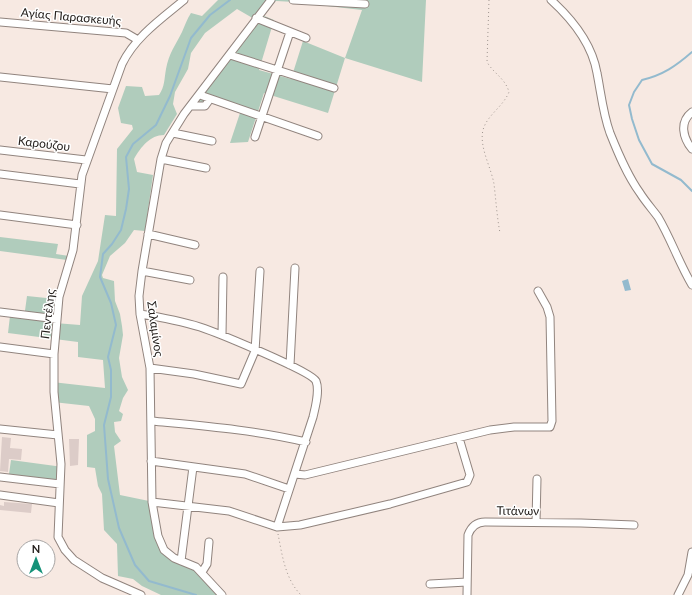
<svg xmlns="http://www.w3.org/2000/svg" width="692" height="595" font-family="Lato,sans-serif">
  <rect width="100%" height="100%" fill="#f7e9e2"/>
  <!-- green -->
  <path fill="#b0ccbc" d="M218 0H296L295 2 276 1 262 15 274 20 259 70 291 79 303 41 345 58 362 10 327 6 328 0H426L422 82 345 58 328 113 264 93 248 142 230 143 241 110 228 106 195 101 256 20 237 9 205 33 191 53 188 69 175 92 173 104 177 114 164 135C150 135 141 147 134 159L137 172 153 175 145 231 134 230 125 243 110 256 102 275 103 278 114 281 115 301 120 314 122 326 123 335 119 358 122 377 128 390 123 398 119 411 123 414 121 421 114 422 115 432 121 441 114 446 120 495 149 501 154 536 163 554 176 563 194 569 218 595H161L142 586 133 579 118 576 117 544 104 530 102 494 98 486 95 468 87 467V435L95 431V419L89 406 53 402 52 382 105 388 103 360 78 357V342L8 333 10 316 24 318 27 296 56 299 55 323 80 325 82 296 98 261 105 215 116 216 117 149 133 129 132 125 121 123 118 108 126 86 142 87 145 96 159 95C165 86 164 80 166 69 169 53 175 46 182 32 185 25 187 19 191 13L202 16Z
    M0 237 58 244 56 254 69 256 67 260 0 251Z
    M11 460 63 467 62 481 9 474Z"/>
  <!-- water -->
  <path fill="#93bace" d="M628 279 631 290 625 291 622 281Z"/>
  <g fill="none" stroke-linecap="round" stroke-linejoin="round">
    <!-- stream -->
    <path stroke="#93bace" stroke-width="2" d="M692 52C676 66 663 75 642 80L634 92 629 105 632 119 639 140 652 164 681 180 692 191
      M196 595 149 581 135 565 119 528 108 479 104 425 111 397V370L108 357 116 325 111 303 100 277 103 254 112 244 121 230 126 209 129 189 126 157 133 144 156 125 170 96 191 38 210 15 230 0"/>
  </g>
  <!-- building -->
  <path fill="#dcccc8" d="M2 437 11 438 10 448 22 449 21 460 9 459 8 472 0 471Z
    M69 439H79L78 465 70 466Z
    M4 502 32 504 31 513 0 510V505L4 506Z"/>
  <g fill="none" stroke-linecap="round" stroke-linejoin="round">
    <!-- street casing -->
    <g stroke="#91847e" stroke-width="9">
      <path id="street" d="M293 0 365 4
        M551 0C573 20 592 44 597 73 601 93 603 114 610 133 618 153 627 175 640 193 645 201 652 209 658 217 671 239 679 263 692 285
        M256 18 306 38
        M0 22 126 33 138 40
        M230 55 334 88
        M0 77 113 89
        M200 95 318 136
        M191 106H205L210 99
        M692 112C679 122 683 138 692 149
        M173 133 212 141
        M255 137 290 32
        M0 150 86 160
        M161 159 206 168
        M0 174 80 184
        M0 215 77 225
        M148 234 195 245
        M142 271 190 280
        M0 312 57 319
        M140 314C159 317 181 321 200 327 215 332 311 371 316 381 320 391 315 408 313 417L277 527
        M222 335 223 277
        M0 347 54 354
        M290 365 295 268
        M150 368 194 374 241 384 255 351 260 271
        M152 421C204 426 255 430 306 442
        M0 429 58 435
        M151 461 245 474 289 489
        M295 474 305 475 490 430 514 427H550L552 421 550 317 547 307 538 291
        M0 477 60 484
        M0 495 59 503
        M152 502 229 511 277 527 300 525 390 504 467 482 470 475 459 438
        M536 522 537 479
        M181 561 193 467
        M202 572 207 564 209 542
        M430 584 467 582
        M141 595 102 578 74 560 65 550 58 537 61 464 54 392V354L59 297 73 250 82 175 122 64C135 37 161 19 184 0
        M222 595 196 567 174 558 164 550 158 536 152 502 150 368 140 314 139 296 142 271 161 159 166 143 184 114 271 0
        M467 595 468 535C471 527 476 522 485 522L581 523 634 525
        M678 595 688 575 692 552"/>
    </g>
    <!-- path -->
    <path stroke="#9e948e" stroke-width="1" stroke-dasharray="1 3" stroke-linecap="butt" d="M489 0 487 62C494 74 505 78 509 92 503 107 487 115 483 130 479 147 491 167 494 184 496 201 497 217 500 233
      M278 534C282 554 285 579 301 595"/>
    <!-- street -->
    <use href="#street" stroke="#fff" stroke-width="7"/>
  </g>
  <g text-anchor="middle" stroke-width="3" stroke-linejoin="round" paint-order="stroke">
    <!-- street labels -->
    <g font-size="12" fill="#25201d" stroke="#fff">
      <text transform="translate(71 17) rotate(5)" y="4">Αγίας Παρασκευής</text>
      <text transform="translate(44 144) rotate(7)" y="4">Καρούζου</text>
      <text transform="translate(48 314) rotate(-83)" y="4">Πεντέλης</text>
      <text transform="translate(155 329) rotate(82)" y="4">Σαλαμίνος</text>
      <text transform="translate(518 511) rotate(1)" y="4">Τιτάνων</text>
    </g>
  </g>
  <!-- north arrow -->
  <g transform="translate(36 559)"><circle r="19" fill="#ffffff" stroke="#a8a6a5"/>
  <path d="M0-3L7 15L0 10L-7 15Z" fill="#159279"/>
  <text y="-6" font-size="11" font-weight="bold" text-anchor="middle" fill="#25201d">N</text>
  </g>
</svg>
